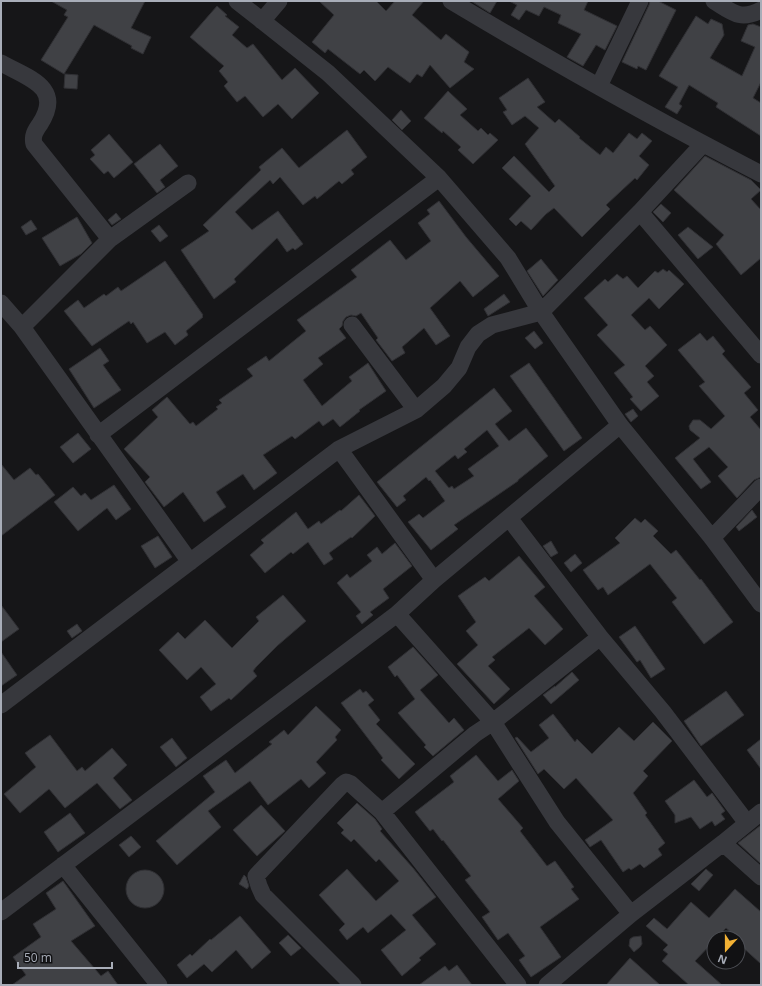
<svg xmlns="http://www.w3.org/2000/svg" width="762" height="986" font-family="'Open Sans',sans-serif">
  <rect width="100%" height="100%" fill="#161618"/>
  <!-- building -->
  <path fill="#404145" stroke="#303034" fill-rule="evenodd" d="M51 1H145L131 28 151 37 143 54 131 48 132 46 94 25 64 74 41 60 68 17 64 15 67 10Z
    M319 1H376L386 11 395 1H424L412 15 441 40 446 34 469 52 464 62 474 69 450 88 430 65 422 77 417 74 410 83 388 67 375 81 364 70 360 74 328 49 325 53 312 42 334 15Z
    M471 1H497L490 13Z
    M509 1H588L584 10 617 26 605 50 596 45 583 66 567 57 581 34 558 23 561 15 544 7 539 16 526 10 519 20 511 15 517 5Z
    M650 1H658L676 10 646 70 638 66 637 69 622 62 649 5Z
    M217 6 227 15 225 16 239 27 232 35 247 48 253 44 282 80 295 68 319 93 292 119 278 104 263 117 245 96 237 102 224 86 228 82 219 71 224 66 190 37Z
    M696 16 708 24 711 19 722 24 724 35 710 58 742 76 755 47 741 41 748 25 753 24 761 27V82L753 98 761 103V136L716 107 718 103 689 85 679 104 682 106 677 114 665 107 678 87 659 76Z
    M65 74 78 75 77 89 64 88Z
    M528 78 545 102 537 107 555 123 559 119 580 137 579 138 600 155 606 147 613 153 629 133 637 139 642 133 652 141 639 156 649 165 637 180 635 178 606 205 610 209 582 237 554 208 546 214 531 230 521 221 516 226 509 219 531 196 502 168 514 156 549 192 555 186 525 144 539 128 525 116 512 125 503 112 507 110 499 98Z
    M448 91 467 109 460 115 478 131 481 128 488 135 490 133 498 140 473 164 458 150 461 147 443 131 442 133 424 118Z
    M401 110 411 121 402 130 392 120Z
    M347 130 367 157 351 170 354 174 342 184 339 181 317 199 315 196 303 205 280 177 273 184 270 180 235 212 252 230 278 211 303 244 295 250 293 248 287 252 277 238 234 279 236 282 214 299 181 250 209 231 203 225 261 170 259 167 282 148 299 168Z
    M109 134 133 162 114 178 108 171 104 174 90 159 95 155 91 150Z
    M160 144 178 166 160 180 165 187 157 193 134 164Z
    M705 156 751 180 761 190 751 199 761 210V258L741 275 716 244 724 235 674 190Z
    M439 201 466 237 499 276 473 297 460 281 430 308 450 336 436 345 424 328 402 347 405 353 392 361 376 340 378 338 361 313 356 316 351 315 346 317 343 321 342 326 339 329 346 338 318 358 323 364 303 380 322 406 352 381 349 377 368 363 386 391 359 410 360 411 340 427 333 419 323 426 319 421 295 439 292 436 263 455 277 473 254 490 243 474 216 492 226 507 204 522 183 492 164 507 145 482 150 477 124 449 158 417 152 410 167 397 190 424 193 422 196 426 218 409 216 407 222 403 219 400 253 376 247 369 266 356 269 361 306 331 297 320 357 277 351 270 390 240 406 260 431 241 418 223 430 214 427 210Z
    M661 204 671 213 663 222 653 212Z
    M116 213 121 219 112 225 108 220Z
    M77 217 92 243 81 254 60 266 42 238Z
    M31 220 37 229 26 235 21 227Z
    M159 225 168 236 160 242 151 231Z
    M688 227 713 247 698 259 678 235Z
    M541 259 558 280 543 296 527 271Z
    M165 261 203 315 202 316 203 317 186 331 188 335 175 345 165 332 147 343 133 322 131 324 129 321 92 346 64 311 78 300 84 308 104 294 106 296 118 287 121 291Z
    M663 269 667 272 669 270 684 284 659 309 649 298 631 315 645 330 650 326 667 345 645 366 654 376 647 382 659 396 641 411 630 399 633 397 614 373 625 365 597 335 608 325 584 298 605 279 608 282 617 274 623 279 627 276 638 288 655 271 658 273Z
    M504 294 510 302 488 316 484 309Z
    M534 331 543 343 535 349 525 338Z
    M700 333 707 341 713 336 725 351 722 354 751 387 744 393 758 410 750 417 761 430V477L754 480 737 498 718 476 728 467 709 447 693 459 711 482 701 489 675 458 700 438 690 430 689 426 693 420H700L711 429 725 416 699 386 705 382 678 350Z
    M100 348 109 361 103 365 121 390 94 408 69 369Z
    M529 363 582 438 564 451 510 376Z
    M494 388 512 411 495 424 509 441 526 428 548 456 518 480V481L454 525 458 529 431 550 408 522 419 514 423 518 445 501 430 480 429 481 426 477 403 496 406 500 397 507 377 482ZM487 430 499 446 468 469 474 476 454 489 452 486 449 488 435 471 455 455 458 459 467 452 464 449Z
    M633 409 638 416 631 422 625 414Z
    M78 433 91 449 73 463 60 447Z
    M1 464 14 480 30 468 36 475 38 474 55 495 1 536Z
    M114 485 131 509 116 520 107 508 78 531 54 502 73 487 81 496 85 493 91 500Z
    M359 495 375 516 352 538 351 537 329 553 333 559 324 565 308 542 293 554 291 552 265 573 250 555 264 543 261 540 296 512 308 529 319 521 321 524 340 510 341 511Z
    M752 510 757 517 739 531 736 527Z
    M635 518 641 523 645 519 658 531 653 536 671 554 676 550 700 580 701 579 733 622 704 644 672 602 677 598 650 564 608 595 603 587 598 590 583 570 620 543 615 538Z
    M158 536 172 557 155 568 141 546Z
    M551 541 558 553 551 557 543 546Z
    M395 543 412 566 383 589 389 598 370 612 373 615 362 624 356 616 361 612 337 583 347 574 350 578 372 561 367 555 377 547 382 554Z
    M575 554 582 563 571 572 564 563Z
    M519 556 545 587 534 596 563 629 545 645 529 628 492 657 495 660 488 666 510 689 494 704 457 664 478 645 466 631 476 622 458 596 485 577 489 581Z
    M283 595 306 621 277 646 256 667 253 671 257 676 231 700 229 698 211 711 200 697 216 684 201 667 187 680 159 650 178 632 185 639 205 620 232 648 259 621 256 617Z
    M1 605 19 629 1 642Z
    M77 624 82 631 72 638 67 631Z
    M635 626 665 669 651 678 640 660 637 662 619 637Z
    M413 647 438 675 420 690 449 723 454 718 464 730 433 756 424 747 426 745 398 713 415 699 397 675 395 677 388 667Z
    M1 652 17 675 1 686Z
    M572 672 579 680 551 704 543 695 555 686V687Z
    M360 689 363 693 366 691 374 700 368 705 380 720 376 724 415 764 399 779 381 760 383 758 341 703Z
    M726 691 744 715 701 746 684 721Z
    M316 706 341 730 335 737 337 740 316 762 326 773 309 788 301 779 268 805 250 781 208 811 221 827 177 865 156 841 215 792 203 776 226 760 235 773 272 744 269 742 284 730 288 735Z
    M553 714 575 742 577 739 592 754 619 727 634 741 653 722 672 741 643 771 648 776 633 793 647 813 645 815 665 843 658 849 662 855 644 868 640 864 631 870 629 868 623 872 601 840 590 847 585 840 613 820 576 778 564 789 544 769 538 774 515 738 517 737 531 752 549 738 539 725Z
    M50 735 77 771 82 767 85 771 112 748 127 765 113 778 132 800 120 809 97 783 65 808 49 789 20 813 4 794 36 767 25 753Z
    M172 738 187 758 176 767 160 747Z
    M761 739V769L747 750Z
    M476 755 498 781 512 770 519 781 498 799 523 828 520 831 547 866 555 861 574 887 571 889 579 899 540 927 561 957 531 977 519 960 525 956 508 933 498 940 482 917 490 912 465 880 471 876 443 840 442 841 433 829 430 831 415 812 454 782 450 776Z
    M694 780 707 797 712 793 725 811 721 814 725 819 715 826 712 821 700 829 691 817 675 823V815L665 801Z
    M357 803 375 819 382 829 380 831 413 868 436 897 412 915 436 944 419 958 421 960 402 976 381 950 406 930 391 914 368 933 363 927 347 940 339 930 345 924 319 895 347 869 376 901 399 881 379 859 376 862 354 839 351 842 341 833 344 830 337 823Z
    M261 805 285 831 257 856 233 830Z
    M70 813 85 833 58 852 44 832Z
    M761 825V864L738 843Z
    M131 836 141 847 129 857 119 845Z
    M706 869 713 875 699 891 691 884Z
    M126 889a19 19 0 1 1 38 0a19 19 0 1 1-38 0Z
    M244 875 246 877 249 886 247 889 239 884Z
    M63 881 95 926 71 941 101 976 108 971 118 985H12L26 975 13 957 41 937 33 924 56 909 46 893Z
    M735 889 761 912V964L739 944 741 941 726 928 716 938H714V941L695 961 722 985H689L662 961 668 954 663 950 668 945 646 926 654 918 667 929 691 902 709 918Z
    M240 916 271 952 252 969 236 950 212 972 204 964 187 978 177 965 190 954 192 956 210 939 211 940Z
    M288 935 301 948 291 956 279 943Z
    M641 936 642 944 640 947 634 952 629 946 630 939 633 937Z
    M630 958 660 985H606Z
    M457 965 472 985H419L445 966 449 971Z"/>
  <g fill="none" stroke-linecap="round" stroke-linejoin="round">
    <!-- minor -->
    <path stroke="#37383d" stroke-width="17" d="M237 1 328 73 439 178 508 258 541 312 620 425 712 538 761 604
      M451 1C553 62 656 120 761 174
      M714 1C732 12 740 21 761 10
      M262 21 279 1
      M1 63C28 78 64 87 40 124 35 131 32 136 34 144L110 239
      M599 86 640 1
      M640 212 761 355
      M1 303 22 327 190 562
      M352 325 416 410
      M22 327 110 239 188 183
      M98 435 439 178
      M339 449 434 580
      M509 518 600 637 663 712 747 823
      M712 538 761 487
      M397 614 493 722 557 822 631 914
      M1 705 339 449 416 410 444 386 459 368 468 347 478 334 492 325 541 312 640 212 703 144
      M382 812 475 734 493 722 600 637
      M723 843 761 877
      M63 865 159 985
      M1 912 397 614 434 580 620 425
      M353 985 263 895 259 886 256 876 342 785 346 782 351 784 382 812 518 985
      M547 985 631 914 723 843 761 812"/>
  </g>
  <!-- border -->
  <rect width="762" height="986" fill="none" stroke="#a8adb8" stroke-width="4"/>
  <!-- north arrow -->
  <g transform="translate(726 950) rotate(201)"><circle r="19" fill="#111113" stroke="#4d4f55"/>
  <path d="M0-3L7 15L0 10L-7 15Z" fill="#f2b134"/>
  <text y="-6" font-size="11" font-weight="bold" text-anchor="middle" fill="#a8adb8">N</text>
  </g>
  <!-- scale -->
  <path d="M18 962v6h94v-6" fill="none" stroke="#a8adb8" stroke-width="2"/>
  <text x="24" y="962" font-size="12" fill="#a8adb8" stroke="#111113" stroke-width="3" paint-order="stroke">50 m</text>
</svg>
